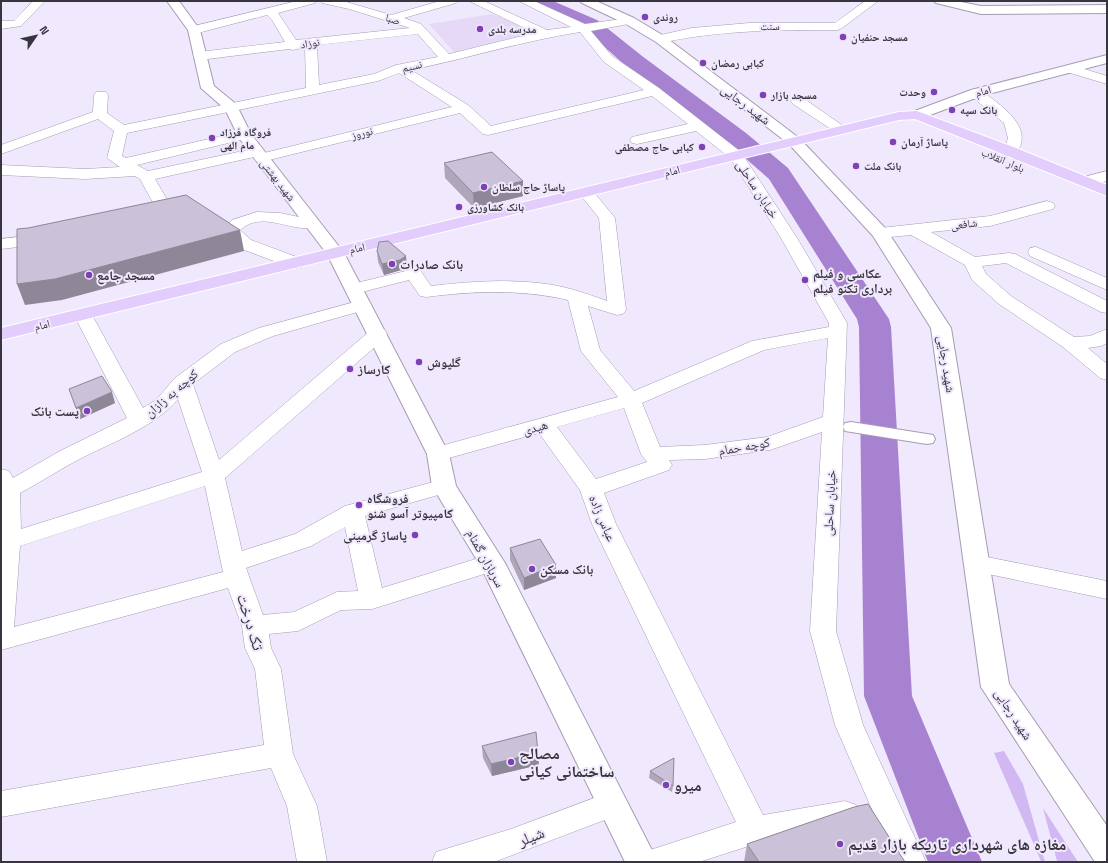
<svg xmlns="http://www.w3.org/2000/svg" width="1108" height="863" font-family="'Space Grotesk','Noto Naskh Arabic',sans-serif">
  <rect width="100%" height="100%" fill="#f0e8fc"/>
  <!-- built -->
  <path fill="#e6d9f8" d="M493 14 537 33 454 52 429 24Z"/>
  <!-- green -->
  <path fill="#d2b8f2" d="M1004 751 1023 784 1045 862 1041 861 994 753Z
    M1043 808 1078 862 1057 861Z"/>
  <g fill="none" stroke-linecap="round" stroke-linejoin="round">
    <!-- river -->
    <path fill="#a782d1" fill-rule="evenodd" d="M526 1H553L597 20 642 56 746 133 788 168 889 319 891 327 912 696 982 862H928L864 696 859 327 857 319 769 179 728 143 626 66 583 28 529 5Z"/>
    <!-- pedestrian casing -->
    <g stroke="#a69cb3" stroke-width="2">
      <path id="pedestrian" d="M851 422 927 434 933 435 935 439 933 443 927 444 845 431 843 427 845 423Z"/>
    </g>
    <!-- minor casing -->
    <g stroke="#a69cb3" stroke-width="1">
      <path id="minor" d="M33 1H45L21 26 1 29V21H14Z
        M297 1H317L315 3 278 13 296 40 410 28 349 9 322 3 320 1H343L391 15 440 1H458L456 3 404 18 421 24 449 54 535 33 469 1H484L547 30 571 27 519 1H534L585 24 630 18 634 19 636 21 634 23 591 31 612 56 659 88 741 152 797 238 847 323 836 631 863 725 926 862H895L835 725 810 631 822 432 770 450 705 459 669 460 672 465 669 470 604 493 616 524 763 815 845 801 856 805 860 814 856 823 845 827 755 844 699 862H640L644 852 736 822 592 524 580 490 539 433 438 461 430 459 427 454 430 449 618 397 581 351 568 300C520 289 474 291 426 297L420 296 409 280 354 294 348 293 345 289 348 285 414 269 420 270 431 286C466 282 503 279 538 283 562 285 585 293 607 301L599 218 579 193 582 190H592L615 218 626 310 623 314 617 315 588 306 600 350 634 391 752 341 829 327V323L781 238 730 158 696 131 637 144 632 143 630 140 632 137 688 124 652 96 488 135 483 134 460 113 261 162 256 161 254 157 155 179 175 213 173 216 153 221 147 219 145 216 147 213 157 210 140 179 135 176 85 179 1 175V165L85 169 120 167 107 158 114 131 98 119 1 154V145L93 112 94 95 96 92H106L108 95 107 113 124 125 306 88 305 47 293 50 289 49 199 60 193 56 199 52 285 42 272 20 267 15 194 34 188 30 190 27ZM580 32 604 62 644 90 491 126 468 105 411 70C468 58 523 41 580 32ZM418 34 438 57 396 65 374 74 319 85 317 45ZM399 73 452 107 264 153 262 149 257 148 148 171 137 165 249 138 251 135 249 132 244 131 126 158 122 156 127 133 378 81ZM828 338 823 417 767 437 705 445 660 447 642 403 764 350ZM624 408 641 454 647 462 596 479 557 427Z
        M865 1H878L842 28 838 30C778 30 719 30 660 43L654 39 656 36 692 28 749 23H835Z
        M1071 65 1107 76V84L1067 72 1065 69Z
        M976 89 981 90C999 105 1036 126 1016 154H1006L1004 151 1008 138 1004 123 971 96 969 93 971 90Z
        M798 97 803 98 849 130 847 133H837L793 104 791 101 793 98Z
        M1107 171V181L1085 186 1080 184 1077 181 1080 178Z
        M1047 201 1053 203 1055 206 1053 209 990 226 931 232 975 257 1009 253 1015 254 1107 301V313L1101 312 1006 263 982 266 986 274 1011 296 1074 337 1090 336 1107 329V343L1101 346 1088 348 1107 364V380L1100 378 1063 347 999 304 972 280 965 265 911 235 880 238 874 236 872 233 874 230 880 228 990 216Z
        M257 212 280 213 318 221 320 224 318 227C292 234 263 209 240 230L251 240 302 259 305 263 302 267 296 268 290 267 239 248 222 230 232 220Z
        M46 234 52 235 54 239 52 243 1 249V239Z
        M1036 247 1107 278V290L1030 256 1028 252 1030 248Z
        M362 300 368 301 371 305 368 309 273 336 235 352 193 384 219 460 371 330 378 328 385 330 387 334 385 338 225 478 242 551 295 534 345 506 444 479 452 481 455 486 452 491 365 516 382 588 492 554 500 557 504 563 500 569 372 609 341 610 298 631 269 634 271 648 281 669 293 754 317 806 327 862H297L287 806 271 768 1 817V791L264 745 255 669 245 648 242 626 228 588 1 650V469L9 471 13 478 60 451 127 418 74 315 77 311 83 310 89 311 92 315 143 408 156 400 175 378 221 344 259 328ZM178 399 202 472 21 529 20 493C39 483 57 471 76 461 109 443 153 429 178 399ZM205 486 223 572 14 627 20 546ZM345 527 358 591 337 592 294 612 263 615 246 568 311 546Z
        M977 555 1107 581V599L969 570 965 564 969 558Z
        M613 791 623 795 628 804 623 813 494 862H432L436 852 511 829Z"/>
    </g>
    <!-- tertiary casing -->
    <g stroke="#a69cb3" stroke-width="2">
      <path id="tertiary" d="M167 1H179L200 30 214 86 236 104 251 134 344 253 449 454 456 486 505 563 658 862H625L480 565 432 486 427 454 327 254 239 138 225 109 201 88 188 30Z
        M580 1H596L634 18 664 36 799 138 886 229 951 328 1009 684 1107 826V862H1095L981 687 931 328 873 236 789 144 656 42 626 24 582 3Z
        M934 1H956L981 6 1107 5V13L981 14 936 3Z"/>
    </g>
    <!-- secondary casing -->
    <g stroke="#a69cb3" stroke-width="2">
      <path id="secondary" d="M1107 55V63L981 96 922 118H912L910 115 912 112 971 90Z"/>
    </g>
    <!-- primary casing -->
    <g stroke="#fff" stroke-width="2">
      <path id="primary" d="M917 111 1016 148 1107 185V196L915 119 899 120 1 340V328L899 112Z"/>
    </g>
    <!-- pedestrian -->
    <use href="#pedestrian" fill="#fff" fill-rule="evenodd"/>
    <!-- minor -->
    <use href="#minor" fill="#fff" fill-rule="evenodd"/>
    <!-- tertiary -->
    <use href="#tertiary" fill="#fff" fill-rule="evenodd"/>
    <!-- secondary -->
    <use href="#secondary" fill="#fff" fill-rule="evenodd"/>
    <!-- primary -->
    <use href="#primary" fill="#e3cdfd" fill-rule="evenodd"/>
  </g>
  <!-- wall -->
  <path fill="#afa6ba" d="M444 163 523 181V196L474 208 445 178Z
    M377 251 407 266 401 270 384 275 378 262Z
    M69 389 115 403 80 419Z
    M510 548 556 578 524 590 510 560Z
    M482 746 539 765 492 776 483 758Z
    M650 771 673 786 672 792 649 778Z
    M747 844 905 862H744Z"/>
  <!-- shaded-wall -->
  <path fill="#8e8797" d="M523 181V196L474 208 473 193Z
    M240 230 244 251 62 300 25 305 17 284Z
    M406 256 407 266 401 270 384 275 382 264Z
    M112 392 115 403 80 419 76 408Z
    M556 565V578L524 590V578Z
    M538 753 539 765 492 776 491 764Z"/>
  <!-- building -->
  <path fill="#cbc1d8" stroke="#8e8797" d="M492 152 523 181 473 193 444 163Z
    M186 195 240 230 55 279 17 284V229L28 228Z
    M388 241 406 256 400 260 382 264 377 251 379 242Z
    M102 376 112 392 76 408 69 389Z
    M540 539 556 565 524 578 510 548Z
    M536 732 538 753 491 764 482 746Z
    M674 758 673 786 650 771Z
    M868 804 905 862H759L747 844 854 807Z"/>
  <!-- markers -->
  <g fill="#7e40b6" stroke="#f0e8fc" stroke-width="1.5">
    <circle cx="645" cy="17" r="4"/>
    <circle cx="480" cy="29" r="4"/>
    <circle cx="843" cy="37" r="4"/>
    <circle cx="703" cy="63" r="4"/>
    <circle cx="934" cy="92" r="4"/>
    <circle cx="763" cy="95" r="4"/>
    <circle cx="952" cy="110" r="4"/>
    <circle cx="212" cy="138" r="4"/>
    <circle cx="893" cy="142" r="4"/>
    <circle cx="702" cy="147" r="4"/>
    <circle cx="856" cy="166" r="4"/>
    <circle cx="484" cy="187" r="4"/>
    <circle cx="459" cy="207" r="4"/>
    <circle cx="392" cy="264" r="4"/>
    <circle cx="89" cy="275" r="4"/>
    <circle cx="805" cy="280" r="4"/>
    <circle cx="419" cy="362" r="4"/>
    <circle cx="350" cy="369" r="4"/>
    <circle cx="87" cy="411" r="4"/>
    <circle cx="359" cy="505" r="4"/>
    <circle cx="415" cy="535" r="4"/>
    <circle cx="532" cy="569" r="4"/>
    <circle cx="511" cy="762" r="4"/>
    <circle cx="666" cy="785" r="4"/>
    <circle cx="840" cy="844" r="4"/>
  </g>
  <g text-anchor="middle" stroke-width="4" stroke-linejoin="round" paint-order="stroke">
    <!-- far-poi labels -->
    <g font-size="11" font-weight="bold" fill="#39353e" stroke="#f0e8fc" text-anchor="start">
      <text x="653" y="21">روندی</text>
      <text x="488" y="33">مدرسه بلدی</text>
      <text x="851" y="41">مسجد حنفیان</text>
      <text x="711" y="67">کبابی رمضان</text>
      <text x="926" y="96" text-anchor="end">وحدت</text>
      <text x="771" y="99">مسجد بازار</text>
      <text x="960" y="114">بانک سپه</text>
      <text x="220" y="136">فروگاه فرزاد<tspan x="220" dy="13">مام الهی</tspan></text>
      <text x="901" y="146">پاساژ آرمان</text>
      <text x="694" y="151" text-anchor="end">کبابی حاج مصطفی</text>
      <text x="864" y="170">بانک ملت</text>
      <text x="492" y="191">پاساژ حاج سلطان</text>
      <text x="467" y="211">بانک کشاورزی</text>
    </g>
    <!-- far-street labels -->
    <g font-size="11" fill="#39353e" stroke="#f0e8fc">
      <text transform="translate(393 19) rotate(18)" y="4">صبا</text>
      <text transform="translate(770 26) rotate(-1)" y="4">سنت</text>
      <text transform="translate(310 43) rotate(-9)" y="4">نوزاد</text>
      <text transform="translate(412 66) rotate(-13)" y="4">نسیم</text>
      <text transform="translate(983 91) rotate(-16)" y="4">امام</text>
      <text transform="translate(362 133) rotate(-14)" y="4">نوروز</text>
      <text transform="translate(1003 160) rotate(23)" y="4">بلوار انقلاب</text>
      <text transform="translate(672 171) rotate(-14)" y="4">امام</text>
      <text transform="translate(278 180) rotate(52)" y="4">شهید بهشتی</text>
      <text transform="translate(964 224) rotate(-7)" y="4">شافعی</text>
      <text transform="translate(357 248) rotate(-13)" y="4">امام</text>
      <text transform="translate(42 325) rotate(-14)" y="4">امام</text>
    </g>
    <!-- street labels -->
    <g font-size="13" fill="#39353e" stroke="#f0e8fc">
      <text transform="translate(746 104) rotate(37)" y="5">شهید رجایی</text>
      <text transform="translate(758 189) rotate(57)" y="5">خیابان ساحلی</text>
      <text transform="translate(947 364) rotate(81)" y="5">شهید رجایی</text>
      <text transform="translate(171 393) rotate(-41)" y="5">کوچه به زازان</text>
      <text transform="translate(535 427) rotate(-16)" y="5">هیدی</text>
      <text transform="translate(744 446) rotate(-10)" y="5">کوچه حمام</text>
      <text transform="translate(829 503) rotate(-87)" y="5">خیابان ساحلی</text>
      <text transform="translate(603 518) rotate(67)" y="5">عباس زاده</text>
      <text transform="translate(486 558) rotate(61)" y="5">سربازان گمنام</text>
      <text transform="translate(1014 714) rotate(57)" y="5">شهید رجایی</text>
    </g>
    <!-- poi labels -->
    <g font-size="13" font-weight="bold" fill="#39353e" stroke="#f0e8fc" text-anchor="start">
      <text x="400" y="269">بانک صادرات</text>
      <text x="813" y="278">عکاسی و فیلم<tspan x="813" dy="15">برداری تکنو فیلم</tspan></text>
      <text x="97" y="280">مسجد جامع</text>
      <text x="427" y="367">گلپوش</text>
      <text x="358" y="374">کارساز</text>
      <text x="79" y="416" text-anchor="end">پست بانک</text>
      <text x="367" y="503">فروشگاه<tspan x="367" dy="15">کامپیوتر آسو شنو</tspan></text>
      <text x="407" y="540" text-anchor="end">پاساژ گرمینی</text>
      <text x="540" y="574">بانک مسکن</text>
    </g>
    <!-- near-street labels -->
    <g font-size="16" fill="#39353e" stroke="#f0e8fc">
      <text transform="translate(251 622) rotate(73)" y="6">تک درخت</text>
      <text transform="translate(531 836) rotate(-21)" y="6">شیلر</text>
    </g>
    <!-- near-poi labels -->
    <g font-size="16" font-weight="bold" fill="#39353e" stroke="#f0e8fc" text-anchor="start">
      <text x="519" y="759">مصالح<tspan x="519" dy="18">ساختمانی کیانی</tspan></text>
      <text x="674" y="791">میرو</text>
      <text x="848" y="850">مغازه های شهرداری تاریکه بازار قدیم</text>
    </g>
  </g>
  <!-- border -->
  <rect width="1108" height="863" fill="none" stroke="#39353e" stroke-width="4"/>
  <!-- north arrow -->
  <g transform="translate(36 36) rotate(56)" stroke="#f0e8fc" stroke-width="3" paint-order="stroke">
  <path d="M0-3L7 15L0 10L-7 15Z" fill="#39353e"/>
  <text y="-6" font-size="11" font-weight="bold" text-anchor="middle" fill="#39353e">N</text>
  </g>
</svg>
